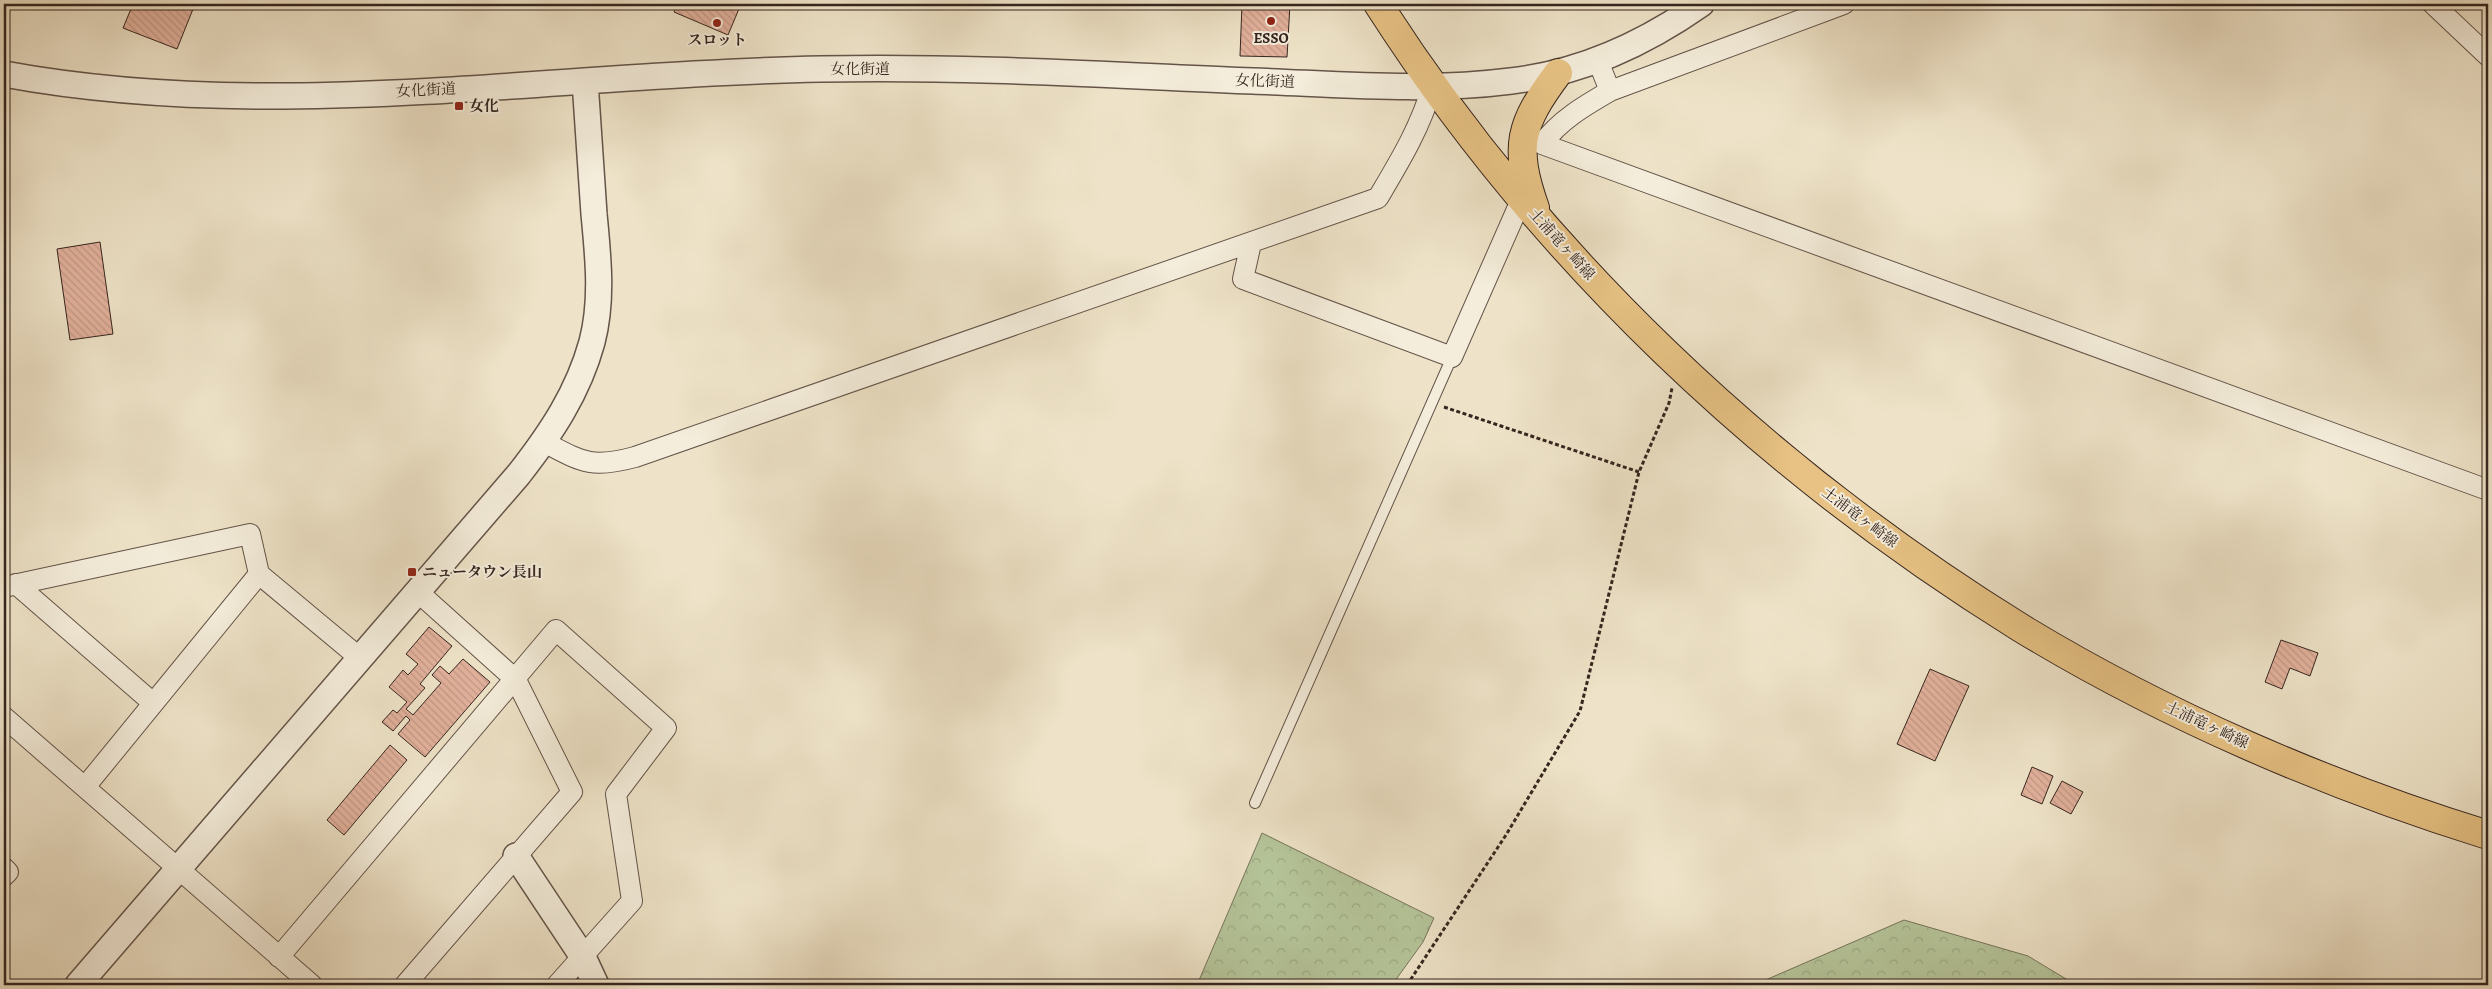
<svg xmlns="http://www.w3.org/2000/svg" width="2492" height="989" font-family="Alegreya,'Noto Serif JP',serif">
  <defs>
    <pattern id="forest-crowns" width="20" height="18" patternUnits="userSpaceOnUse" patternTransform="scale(1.25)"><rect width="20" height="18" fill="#b5c499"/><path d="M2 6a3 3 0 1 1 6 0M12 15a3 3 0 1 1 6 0" fill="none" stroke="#9ca883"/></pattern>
    <pattern id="building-back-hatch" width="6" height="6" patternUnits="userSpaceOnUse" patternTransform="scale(1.25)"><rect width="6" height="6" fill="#e2b19c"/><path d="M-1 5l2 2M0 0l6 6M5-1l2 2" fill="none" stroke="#c29886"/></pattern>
  </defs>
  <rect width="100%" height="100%" fill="#eee3c8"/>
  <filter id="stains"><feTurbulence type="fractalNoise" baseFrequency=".004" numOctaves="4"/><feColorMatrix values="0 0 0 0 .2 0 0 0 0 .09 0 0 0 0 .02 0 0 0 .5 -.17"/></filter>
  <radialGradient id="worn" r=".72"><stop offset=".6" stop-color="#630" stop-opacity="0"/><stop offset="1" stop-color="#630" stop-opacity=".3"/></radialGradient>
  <!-- forest -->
  <path fill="url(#forest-crowns)" stroke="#76745c" d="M1262 833 1434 918 1423 942 1392 985H1197Z
    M1904 920 2028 956 2076 985H1754Z"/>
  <!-- building -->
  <path fill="url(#building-back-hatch)" stroke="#36251f" d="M133 4H195L177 49 123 28Z
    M677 4H741L728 35 674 12Z
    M1242 4H1290L1287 57 1240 56Z
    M100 242 113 334 70 340 57 249Z
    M429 627 452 646 420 684 425 688 406 709 413 715 441 683 432 675 440 666 449 674 463 659 490 682 425 757 398 734 410 720 406 716 393 731 382 722 393 710 397 713 407 702 389 687 403 670 408 675 418 664 406 654Z
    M2281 640 2318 653 2310 676 2290 668 2282 689 2265 682Z
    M1930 669 1969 686 1935 761 1897 744Z
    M390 745 407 760 344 835 327 820Z
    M2032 767 2053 776 2042 804 2021 795Z
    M2062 781 2083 792 2071 814 2050 803Z"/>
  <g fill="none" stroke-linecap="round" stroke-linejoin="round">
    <!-- service casing -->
    <g stroke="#645449" stroke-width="12">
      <path id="service" d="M1255 803 1452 357"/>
    </g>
    <!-- minor casing -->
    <g stroke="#645449" stroke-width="22">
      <path id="minor" d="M1844 4 1610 91C1584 106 1560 120 1542 144L2488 490
        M2433 4 2488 56
        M1598 61 1610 91
        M1251 243 1243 279 1452 357 1522 198
        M544 442C582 462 591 469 635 457L1378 198C1401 159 1419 130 1433 85
        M16 584 153 703
        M4 587 250 534 259 574 361 659
        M4 717 312 985
        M85 787 259 574
        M4 868 8 872 4 876
        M279 957 556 630 666 728 616 794 632 901 557 985
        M405 985 572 792 516 680 418 592"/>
    </g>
    <!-- tertiary casing -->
    <g stroke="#645449" stroke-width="28">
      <path id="tertiary" d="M4 74C274 124 549 74 821 69 965 66 1109 75 1253 81 1338 84 1426 92 1511 81 1581 73 1644 44 1701 4
        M516 856 583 957 596 985
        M78 985 519 474C551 433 578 393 592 342 603 300 598 256 594 214 591 169 588 125 585 81"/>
    </g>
    <!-- primary casing -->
    <g stroke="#36251f" stroke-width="30">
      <path id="primary" d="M1378 4C1540 257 1766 470 2021 628 2164 715 2329 786 2488 835
        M1535 208C1513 146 1520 124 1558 73"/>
    </g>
    <!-- path -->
    <path stroke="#36251f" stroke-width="3" stroke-dasharray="4 2.5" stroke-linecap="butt" d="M1444 407 1639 472
      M1407 985 1506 835 1580 711 1639 472 1669 403 1672 388"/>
    <!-- service -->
    <use href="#service" stroke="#f4eddb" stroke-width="10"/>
    <!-- minor -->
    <use href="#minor" stroke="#f4eddb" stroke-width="20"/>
    <!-- tertiary -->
    <use href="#tertiary" stroke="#f4eddb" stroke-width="25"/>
    <!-- primary -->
    <use href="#primary" stroke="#e7c284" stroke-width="28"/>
  </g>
  <!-- markers -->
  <g fill="#8f2418" stroke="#f4eddb" stroke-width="2">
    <circle cx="1271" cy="21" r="5"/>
    <circle cx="717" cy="23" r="5"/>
    <rect x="454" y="101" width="10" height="10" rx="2.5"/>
    <rect x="407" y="567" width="10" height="10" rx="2.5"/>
  </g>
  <g text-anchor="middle" stroke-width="4" stroke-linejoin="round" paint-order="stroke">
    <!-- poi labels -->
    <g font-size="15" font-weight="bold" fill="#36251f" stroke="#f4eddb">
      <text x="1271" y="43">ESSO</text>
      <text x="717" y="45">スロット</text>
      <text x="469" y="111" text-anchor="start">女化</text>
      <text x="422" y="577" text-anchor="start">ニュータウン長山</text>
    </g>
    <!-- street labels -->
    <g font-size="15" fill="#36251f" stroke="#f4eddb">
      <text x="860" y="74">女化街道</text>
      <text transform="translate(1265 81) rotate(2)" y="5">女化街道</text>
      <text transform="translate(426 90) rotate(-3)" y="5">女化街道</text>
      <text transform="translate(1562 244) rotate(48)" y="5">土浦竜ヶ崎線</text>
      <text transform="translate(1860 517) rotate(37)" y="5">土浦竜ヶ崎線</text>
      <text transform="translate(2207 725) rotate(25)" y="5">土浦竜ヶ崎線</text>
    </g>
  </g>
  <!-- margin -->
  <rect width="2492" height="989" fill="none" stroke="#eee3c8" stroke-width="20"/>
  <rect x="5" y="5" width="2482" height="979" fill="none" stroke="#36251f" stroke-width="2.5"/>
  <rect x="10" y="10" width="2472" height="969" fill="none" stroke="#36251f"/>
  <rect width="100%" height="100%" filter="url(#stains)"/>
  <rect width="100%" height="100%" fill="url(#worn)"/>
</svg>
